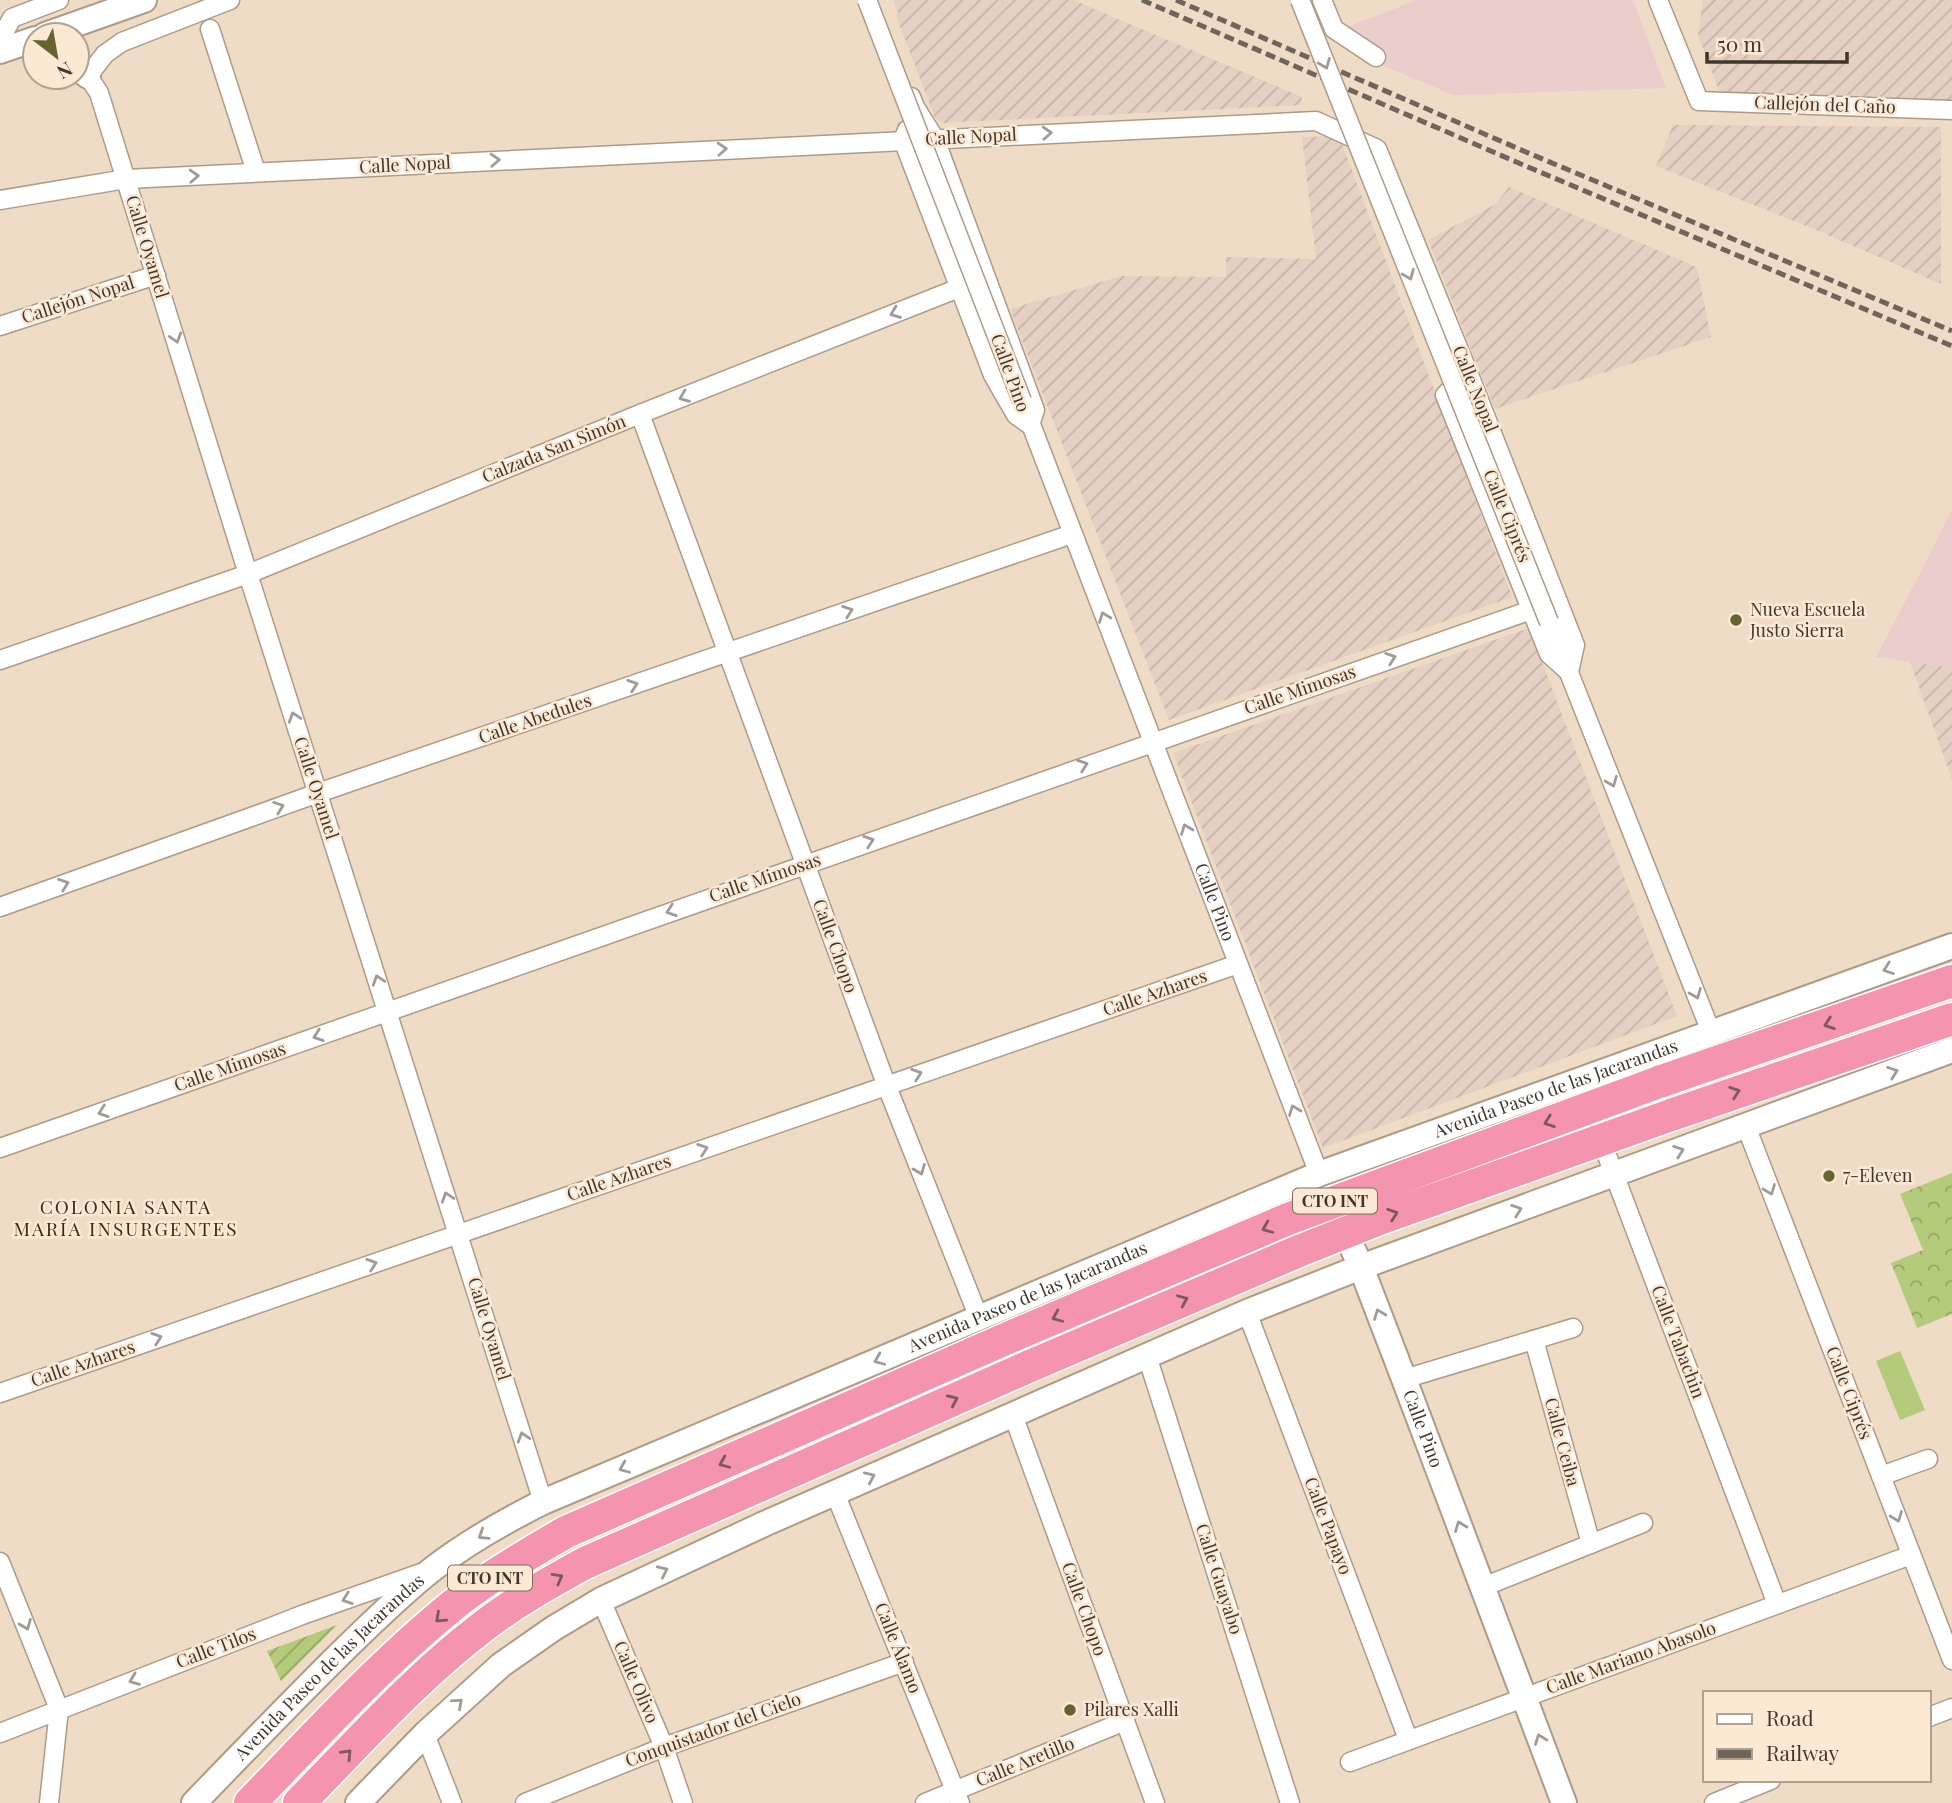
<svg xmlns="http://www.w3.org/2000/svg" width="1952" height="1803" font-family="'Playfair Display',serif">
  <defs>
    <pattern id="industrial-furrows" width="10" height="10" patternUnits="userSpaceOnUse" patternTransform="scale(1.75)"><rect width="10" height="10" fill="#e5d1c3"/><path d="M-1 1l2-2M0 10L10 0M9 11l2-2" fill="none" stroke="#c6b4a8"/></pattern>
    <pattern id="forest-crowns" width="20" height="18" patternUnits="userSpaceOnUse" patternTransform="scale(1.75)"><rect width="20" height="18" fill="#b4cb7b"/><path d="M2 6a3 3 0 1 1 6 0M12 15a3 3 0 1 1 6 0" fill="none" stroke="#94a665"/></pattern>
    <pattern id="garden-furrows" width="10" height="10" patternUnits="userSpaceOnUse" patternTransform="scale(1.75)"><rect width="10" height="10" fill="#b4cb7b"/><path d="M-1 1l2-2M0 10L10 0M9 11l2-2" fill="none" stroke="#94a665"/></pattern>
  </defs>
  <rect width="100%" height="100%" fill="#efdcc7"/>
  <!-- commercial -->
  <path fill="#e9cecc" d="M1417 0H1633L1666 88 1457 95 1456 96 1357 55 1347 27Z
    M1952 509V668L1876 657 1927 560Z"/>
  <!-- industrial -->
  <path fill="url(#industrial-furrows)" d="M893 0H1073L1302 97 1300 105 943 123 935 118 896 16 898 13Z
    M1703 0H1952V108L1724 104 1698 35Z
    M1673 125 1941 127V284L1821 232 1656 166Z
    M1339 136 1512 597 1169 720 1010 309 1121 276 1226 277V257L1316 259 1302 137Z
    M1509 187 1697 267 1711 337 1495 409 1428 240 1496 204Z
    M1529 628 1677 1016 1323 1148 1173 753Z
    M1910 662 1952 668V779Z"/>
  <!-- forest -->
  <path fill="url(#forest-crowns)" d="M1952 1173V1314L1917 1328 1891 1263 1923 1250 1900 1194Z"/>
  <!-- garden -->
  <path fill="url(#garden-furrows)" d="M337 1625 281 1681 267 1651Z"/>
  <!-- pitch -->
  <path fill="#b4cb7b" d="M1900 1351 1925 1410 1900 1420 1876 1361Z"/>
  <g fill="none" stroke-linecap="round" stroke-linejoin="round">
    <!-- street casing -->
    <g stroke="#ad9b87" stroke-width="21">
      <g id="street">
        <path d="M230 0 122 42 105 54 88 76 99 93 248 574 543 1502"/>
        <path d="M1322 0 1334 29 1376 57"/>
        <path d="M1658 0 1699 101 1952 110"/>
        <path d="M210 29 256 172"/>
        <path d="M0 40 12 18 59 0"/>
        <path d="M907 130 903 140 993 375 1016 415 1030 425 1035 410 935 139 915 107 911 97"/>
        <path d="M0 200 126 179 1316 121 1377 149 1468 372 1575 645 1569 672 1549 654 1445 395 1468 372"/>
        <path d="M0 326 156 275"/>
        <path id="s1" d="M1022 401 1319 1174"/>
        <path d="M640 414 886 1084 979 1318"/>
        <path d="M1549 622 1711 1032"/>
        <path d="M0 660 248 574 640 414 959 288"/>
        <path d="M0 907 318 793 1072 534"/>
        <path d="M1586 1100 1777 1604"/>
        <path d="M1746 1126 1952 1660"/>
        <path d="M0 1148 1531 610"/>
        <path d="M1247 1312 1408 1739"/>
        <path d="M1534 1340 1591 1544"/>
        <path d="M1147 1356 1290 1803"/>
        <path d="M1404 1379 1573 1328"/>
        <path d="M0 1393 1238 964"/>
        <path d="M1013 1415 1155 1803"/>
        <path d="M1881 1476 1928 1459"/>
        <path d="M835 1493 960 1803"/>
        <path d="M0 1562 59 1709 49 1803"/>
        <path d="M1483 1587 1643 1523"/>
        <path d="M601 1600 664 1747 683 1803"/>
        <path d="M1929 1717 1952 1708"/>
        <path d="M0 1733 302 1615 421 1573"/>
        <path d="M425 1734 452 1803"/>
        <path d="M1350 1762 1911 1555"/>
        <path d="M525 1803 664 1747 904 1662"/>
        <path d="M925 1803 1125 1721"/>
        <path d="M1714 1803 1771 1780"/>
      </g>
    </g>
    <!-- secondary casing -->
    <g stroke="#ad9b87" stroke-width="28">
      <g id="secondary">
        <path d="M45 35 144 0"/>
        <path d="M0 51 35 39"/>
        <path d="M77 68 88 76"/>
        <path id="s2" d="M1338 1216 1361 1267 1404 1379 1564 1803"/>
        <path id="s3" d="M194 1803C245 1750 295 1698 347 1647 375 1620 403 1592 434 1568 468 1542 505 1521 543 1502L1319 1174 1952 946"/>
        <path d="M358 1803 425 1734 501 1665 554 1628 601 1600 764 1524 1247 1312 1361 1267 1952 1050"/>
      </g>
    </g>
    <!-- highway casing -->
    <g stroke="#fff" stroke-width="35">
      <path id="highway" d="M1659 1082 1952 981
        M1671 1115 1952 1019
        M250 1803C317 1734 387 1657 462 1598 495 1573 531 1552 566 1532L1017 1334
        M299 1803C359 1742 416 1677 485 1625 516 1601 551 1582 585 1563L1030 1366"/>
    </g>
    <!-- street -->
    <use href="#street" stroke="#fff" stroke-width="18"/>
    <!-- secondary -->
    <use href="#secondary" stroke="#fff" stroke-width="24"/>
    <!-- highway -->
    <use href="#highway" stroke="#f494af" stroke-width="32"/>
    <!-- rail -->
    <path stroke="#70655a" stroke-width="5" stroke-dasharray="10 5" stroke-linecap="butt" d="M1142 0 1521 164 1952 346
      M1176 0 1526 152 1952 331"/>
    <!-- street-bridge casing -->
    <g stroke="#ad9b87" stroke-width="21" stroke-linecap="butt">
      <path id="street-bridge" d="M867 0 1022 401
        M1300 0 1549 622"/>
    </g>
    <!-- highway-bridge casing -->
    <g stroke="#fff" stroke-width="35" stroke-linecap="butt">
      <path id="highway-bridge" d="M1017 1334 1288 1219 1659 1082
        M1030 1366 1299 1251 1382 1218 1671 1115"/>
    </g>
    <!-- street-bridge -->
    <use href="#street-bridge" stroke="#fff" stroke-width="18"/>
    <!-- highway-bridge -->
    <use href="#highway-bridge" stroke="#f494af" stroke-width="32"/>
  </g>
  <!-- one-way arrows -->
  <defs><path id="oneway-chevron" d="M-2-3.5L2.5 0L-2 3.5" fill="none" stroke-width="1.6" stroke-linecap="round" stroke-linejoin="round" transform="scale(1.75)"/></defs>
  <g stroke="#9f9b97">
    <use href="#oneway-chevron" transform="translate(1325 64) rotate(68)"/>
    <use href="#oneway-chevron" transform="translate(1047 133) rotate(-3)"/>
    <use href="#oneway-chevron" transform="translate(722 149) rotate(-3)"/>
    <use href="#oneway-chevron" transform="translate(495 160) rotate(-3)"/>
    <use href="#oneway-chevron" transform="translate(194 176) rotate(-3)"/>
    <use href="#oneway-chevron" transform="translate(1409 275) rotate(68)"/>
    <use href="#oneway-chevron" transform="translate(895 313) rotate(159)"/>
    <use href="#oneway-chevron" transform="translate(176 338) rotate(73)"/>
    <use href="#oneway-chevron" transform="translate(684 397) rotate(158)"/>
    <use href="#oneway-chevron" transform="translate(848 611) rotate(-19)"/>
    <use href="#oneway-chevron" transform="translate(1104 617) rotate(-111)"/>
    <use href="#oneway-chevron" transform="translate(1391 658) rotate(-19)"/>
    <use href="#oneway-chevron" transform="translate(633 685) rotate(-19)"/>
    <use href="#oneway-chevron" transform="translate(294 717) rotate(-108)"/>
    <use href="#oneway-chevron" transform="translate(1083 765) rotate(-19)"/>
    <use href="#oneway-chevron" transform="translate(1612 782) rotate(68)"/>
    <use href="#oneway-chevron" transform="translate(279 807) rotate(-20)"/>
    <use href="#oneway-chevron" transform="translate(1186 829) rotate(-111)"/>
    <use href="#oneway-chevron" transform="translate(869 841) rotate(-19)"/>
    <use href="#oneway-chevron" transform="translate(64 884) rotate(-20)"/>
    <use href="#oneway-chevron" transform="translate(671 911) rotate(161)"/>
    <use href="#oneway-chevron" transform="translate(1888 969) rotate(160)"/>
    <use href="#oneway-chevron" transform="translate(378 980) rotate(-108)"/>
    <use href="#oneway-chevron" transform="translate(1696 994) rotate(68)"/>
    <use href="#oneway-chevron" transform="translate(318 1036) rotate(161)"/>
    <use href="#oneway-chevron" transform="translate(1893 1072) rotate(-20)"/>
    <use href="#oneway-chevron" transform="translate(917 1074) rotate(-19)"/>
    <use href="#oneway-chevron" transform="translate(1294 1110) rotate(-111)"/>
    <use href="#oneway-chevron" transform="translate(103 1112) rotate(161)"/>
    <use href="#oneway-chevron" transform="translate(703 1149) rotate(-19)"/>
    <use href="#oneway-chevron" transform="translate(1679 1151) rotate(-20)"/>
    <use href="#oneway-chevron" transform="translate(920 1170) rotate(68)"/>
    <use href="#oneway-chevron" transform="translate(1770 1190) rotate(69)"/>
    <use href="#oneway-chevron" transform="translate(447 1197) rotate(-108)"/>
    <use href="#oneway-chevron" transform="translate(1517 1210) rotate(-20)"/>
    <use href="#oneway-chevron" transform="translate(372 1264) rotate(-19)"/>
    <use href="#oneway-chevron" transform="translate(1379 1314) rotate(-111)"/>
    <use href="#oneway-chevron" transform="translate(157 1338) rotate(-19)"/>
    <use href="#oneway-chevron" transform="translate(879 1360) rotate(157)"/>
    <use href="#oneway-chevron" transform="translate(523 1437) rotate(-107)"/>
    <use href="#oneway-chevron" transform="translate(624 1468) rotate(157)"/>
    <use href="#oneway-chevron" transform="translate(870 1477) rotate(-24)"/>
    <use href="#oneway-chevron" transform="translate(1897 1517) rotate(69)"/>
    <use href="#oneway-chevron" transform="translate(1460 1526) rotate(-111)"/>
    <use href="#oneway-chevron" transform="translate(483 1535) rotate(148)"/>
    <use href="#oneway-chevron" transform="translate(663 1571) rotate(-25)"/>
    <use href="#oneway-chevron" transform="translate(347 1599) rotate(161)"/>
    <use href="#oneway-chevron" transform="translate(26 1625) rotate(68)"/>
    <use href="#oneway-chevron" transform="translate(134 1680) rotate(159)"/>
    <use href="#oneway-chevron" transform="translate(458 1703) rotate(-42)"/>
    <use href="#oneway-chevron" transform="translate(1540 1739) rotate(-111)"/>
  </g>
  <g stroke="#7e585c">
    <use href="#oneway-chevron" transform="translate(1829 1024) rotate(161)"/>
    <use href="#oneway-chevron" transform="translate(1735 1092) rotate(-19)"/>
    <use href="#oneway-chevron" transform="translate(1549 1122) rotate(160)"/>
    <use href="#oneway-chevron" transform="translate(1393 1214) rotate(-20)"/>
    <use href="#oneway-chevron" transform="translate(1267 1228) rotate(157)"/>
    <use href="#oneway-chevron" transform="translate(1183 1300) rotate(-23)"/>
    <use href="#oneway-chevron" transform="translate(1057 1317) rotate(157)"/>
    <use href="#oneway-chevron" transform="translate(953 1400) rotate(-24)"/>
    <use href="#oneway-chevron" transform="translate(724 1463) rotate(157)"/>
    <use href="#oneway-chevron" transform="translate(558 1578) rotate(-29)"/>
    <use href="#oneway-chevron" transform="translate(440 1618) rotate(138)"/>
    <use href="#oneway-chevron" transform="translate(347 1754) rotate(-46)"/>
  </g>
  <!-- markers -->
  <g fill="#656431" stroke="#fce9d4" stroke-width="2.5">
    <circle cx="1736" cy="620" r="7"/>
    <circle cx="1829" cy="1176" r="7"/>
    <circle cx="1070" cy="1710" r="7"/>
  </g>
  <g text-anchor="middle" stroke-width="5" stroke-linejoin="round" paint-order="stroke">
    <!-- shield labels -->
    <g fill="#fce9d4" stroke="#786c60" stroke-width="2">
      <rect x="1293" y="1188.5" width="84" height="25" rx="5"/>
      <rect x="448" y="1565.5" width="84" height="25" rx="5"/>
    </g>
    <g font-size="16" font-weight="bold" fill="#3f372f">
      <text x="1335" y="1207">CTO INT</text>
      <text x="490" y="1584">CTO INT</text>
    </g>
    <!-- street labels -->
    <g font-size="18" fill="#3f372f" stroke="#fce9d4">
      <text transform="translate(1825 105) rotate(2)" y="6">Callejón del Caño</text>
      <text transform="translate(971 137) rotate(-3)" y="6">Calle Nopal</text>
      <text transform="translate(405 165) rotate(-3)" y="6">Calle Nopal</text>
      <text transform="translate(147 247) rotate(73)" y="6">Calle Oyamel</text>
      <text transform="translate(78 300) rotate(-18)" y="6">Callejón Nopal</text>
      <text transform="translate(1010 373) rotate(70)" y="6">Calle Pino</text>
      <text transform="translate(1475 389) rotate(68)" y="6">Calle Nopal</text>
      <text transform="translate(554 449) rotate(-22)" y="6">Calzada San Simón</text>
      <text transform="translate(1507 516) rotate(68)" y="6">Calle Ciprés</text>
      <text transform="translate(1300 690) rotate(-19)" y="6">Calle Mimosas</text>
      <text transform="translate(535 719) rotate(-19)" y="6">Calle Abedules</text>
      <text transform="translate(316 788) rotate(72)" y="6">Calle Oyamel</text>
      <text transform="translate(765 878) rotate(-19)" y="6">Calle Mimosas</text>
      <text dy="6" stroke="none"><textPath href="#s1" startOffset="537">Calle Pino</textPath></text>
      <text transform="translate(835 946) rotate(70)" y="6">Calle Chopo</text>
      <text transform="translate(1155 993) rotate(-19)" y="6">Calle Azhares</text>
      <text transform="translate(230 1067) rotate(-19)" y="6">Calle Mimosas</text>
      <text dy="6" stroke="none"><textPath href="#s3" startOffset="1558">Avenida Paseo de las Jacarandas</textPath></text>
      <text transform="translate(619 1178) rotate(-19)" y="6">Calle Azhares</text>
      <text dy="6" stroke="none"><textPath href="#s3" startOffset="990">Avenida Paseo de las Jacarandas</textPath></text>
      <text transform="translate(489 1329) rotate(73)" y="6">Calle Oyamel</text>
      <text transform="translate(1678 1342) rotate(69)" y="6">Calle Tabachin</text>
      <text transform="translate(83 1364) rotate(-19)" y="6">Calle Azhares</text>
      <text transform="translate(1849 1393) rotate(69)" y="6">Calle Ciprés</text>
      <text dy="6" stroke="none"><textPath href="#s2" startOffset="229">Calle Pino</textPath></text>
      <text transform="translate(1562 1442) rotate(75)" y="6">Calle Ceiba</text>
      <text transform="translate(1328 1526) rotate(69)" y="6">Calle Papayo</text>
      <text transform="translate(1219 1579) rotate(72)" y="6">Calle Guayabo</text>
      <text transform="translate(1084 1609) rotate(70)" y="6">Calle Chopo</text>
      <text transform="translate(216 1648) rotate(-21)" y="6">Calle Tilos</text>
      <text transform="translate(898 1648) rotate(68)" y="6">Calle Álamo</text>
      <text transform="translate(1631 1658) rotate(-20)" y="6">Calle Mariano Abasolo</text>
      <text dy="6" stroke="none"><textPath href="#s3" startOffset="192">Avenida Paseo de las Jacarandas</textPath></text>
      <text transform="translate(636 1682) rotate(67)" y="6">Calle Olivo</text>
      <text transform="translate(713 1730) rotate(-20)" y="6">Conquistador del Cielo</text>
      <text transform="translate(1025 1762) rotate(-22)" y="6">Calle Aretillo</text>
    </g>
    <!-- poi labels -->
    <g font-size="18" fill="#3f372f" stroke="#fce9d4" text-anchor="start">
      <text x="1750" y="616">Nueva Escuela<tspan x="1750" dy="21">Justo Sierra</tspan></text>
      <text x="1843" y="1182">7-Eleven</text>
      <text x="1084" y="1716">Pilares Xalli</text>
    </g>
    <!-- neighbourhood labels -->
    <g font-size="19" letter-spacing="2" fill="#392a19" stroke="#fce9d4">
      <text x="126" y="1214">COLONIA SANTA<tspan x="126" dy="22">MARÍA INSURGENTES</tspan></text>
    </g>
  </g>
  <!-- legend -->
  <rect x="1703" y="1691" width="228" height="91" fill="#fce9d4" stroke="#b0a292" stroke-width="2"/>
  <rect x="1717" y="1714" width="35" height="10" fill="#ffffff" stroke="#b0a292" stroke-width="2"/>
  <text x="1766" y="1726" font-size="21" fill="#3f372f">Road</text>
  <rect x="1717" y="1749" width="35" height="10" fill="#70655a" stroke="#b0a292" stroke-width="2"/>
  <text x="1766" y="1761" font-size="21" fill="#3f372f">Railway</text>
  <!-- north arrow -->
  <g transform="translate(56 56) rotate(149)"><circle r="33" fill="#fce9d4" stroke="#b0a292" stroke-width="2"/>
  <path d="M0-5L12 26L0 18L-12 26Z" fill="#656431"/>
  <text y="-10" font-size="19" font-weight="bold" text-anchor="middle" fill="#3f372f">N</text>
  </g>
  <!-- scale -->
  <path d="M1707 52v10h140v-10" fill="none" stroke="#3f372f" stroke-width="3.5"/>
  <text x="1717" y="52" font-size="21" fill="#3f372f" stroke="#fce9d4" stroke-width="5" paint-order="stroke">50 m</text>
</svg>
